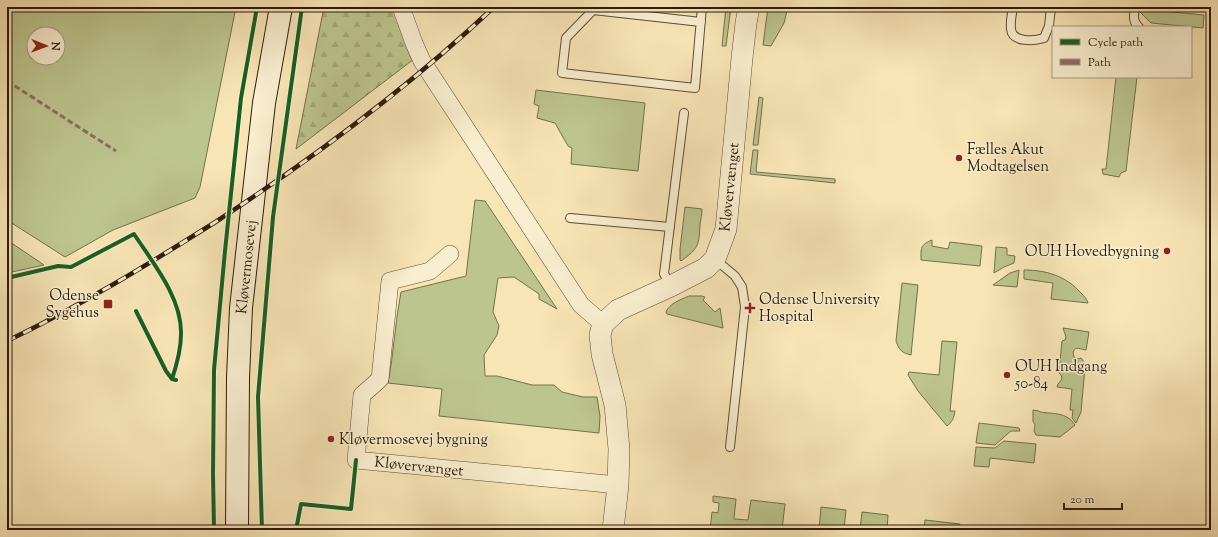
<svg xmlns="http://www.w3.org/2000/svg" width="1218" height="537" font-family="'Sorts Mill Goudy',serif">
  <defs>
    <pattern id="forest-firs" width="22" height="20" patternUnits="userSpaceOnUse"><rect width="22" height="20" fill="#bdc58e"/><path d="M5 1l3.5 6h-7zM16 11l3.5 6h-7z" fill="#a3a979"/></pattern>
  </defs>
  <rect width="100%" height="100%" fill="#f8e5b6"/>
  <filter id="stains"><feTurbulence type="fractalNoise" baseFrequency=".005" numOctaves="4"/><feColorMatrix values="0 0 0 0 .2 0 0 0 0 .09 0 0 0 0 .02 0 0 0 .5 -.17"/></filter>
  <radialGradient id="worn" r=".72"><stop offset=".6" stop-color="#630" stop-opacity="0"/><stop offset="1" stop-color="#630" stop-opacity=".3"/></radialGradient>
  <!-- green -->
  <path fill="#bdc58e" stroke="#74704c" fill-rule="evenodd" d="M7 7H236L200 187 195 198 113 230 65 257 7 220ZM34 34H58V58H34Z
    M726 7H731L726 46H722Z
    M768 7H788L784 23 771 46 763 45Z
    M1140 9 1204 15 1203 28 1151 23 1140 12Z
    M1116 77H1137L1126 171 1121 173 1119 177 1103 174 1102 169H1106Z
    M536 90 645 103 638 171 571 164 572 148 568 146 555 123 537 118 539 106 534 104Z
    M759 97 763 98 758 145H753Z
    M753 150H758L756 172 835 179V183L750 174Z
    M475 200 485 201 557 309 539 299V294L514 277 498 278 493 312 499 326 497 335 484 355 485 376H497L532 385H554L562 392 583 397H597L600 416 599 433 439 416 442 389 388 383C394 353 395 322 401 292L466 276Z
    M685 207 702 209C702 214 701 219 700 224 699 245 699 248 681 261L680 260V249Z
    M7 240 44 265 7 273Z
    M932 240V246L948 249 950 242 982 246 980 266 921 260C921 248 920 245 932 240Z
    M996 247 1007 248V255L1015 256 1014 263 1004 267 994 273Z
    M1019 270 1017 287 993 285 1010 273Z
    M1024 270C1046 270 1066 276 1081 293 1084 296 1087 299 1088 303L1051 299 1053 283 1024 279Z
    M902 283 918 285 911 355C902 353 899 350 896 341Z
    M689 296H702L705 297 703 300 715 312 720 308 723 328 667 314 666 312C670 303 680 300 689 296Z
    M1063 328 1089 332 1086 350C1081 350 1076 345 1073 352L1074 357 1077 359 1081 358 1085 363V367L1081 412 1076 423 1072 418 1073 410H1070L1072 389 1057 387 1058 384 1062 379 1061 375 1059 373 1062 341 1065 340 1066 337Z
    M942 341 957 342 950 411H955C954 418 952 422 947 426L918 391 908 375 909 372 939 375Z
    M1033 410 1039 411 1040 412C1053 414 1067 412 1075 425L1060 437 1036 435 1034 431 1035 425 1033 421Z
    M979 423 1019 428 1020 431H1011L995 445 976 443Z
    M1004 441 1036 444 1034 463 990 458 989 467 974 466 976 447 995 448Z
    M713 496 736 499 734 519 748 520 751 500 785 504 782 530H710L712 512 718 513 719 503 713 502Z
    M821 507 846 510 844 530H819Z
    M862 512 888 515 887 530H860Z
    M925 520 960 524 959 530H924Z"/>
  <!-- forest -->
  <path fill="url(#forest-firs)" stroke="#74704c" d="M324 7H393L414 59 296 149Z"/>
  <g fill="none" stroke-linecap="round" stroke-linejoin="round">
    <!-- service casing -->
    <g stroke="#5e4d35" stroke-width="10">
      <path id="service" d="M596 7 566 38 562 73 695 88 702 7
        M1013 7C1012 14 1010 22 1011 29 1012 43 1035 41 1044 38L1049 26 1051 7
        M1135 7C1134 14 1132 22 1139 27
        M593 10 701 22
        M570 218 670 227
        M716 260 735 276 742 287 745 307 730 447
        M671 285 664 274 684 113"/>
    </g>
    <!-- minor casing -->
    <g stroke="#5e4d35" stroke-width="18">
      <path id="minor" d="M401 7 414 43 422 61 581 305 603 324
        M450 254 430 271 390 281 380 379 362 395 356 460 618 485"/>
    </g>
    <!-- tertiary casing -->
    <g stroke="#5e4d35" stroke-width="22">
      <path id="tertiary" d="M613 530 618 485 619 449 615 405 602 354 600 335 603 324 618 310 671 286 706 268 715 259 726 229 742 58 746 23 749 7"/>
    </g>
    <!-- secondary casing -->
    <g stroke="#2b1a0a" stroke-width="24">
      <path id="secondary" d="M237 530 238 378 241 308 264 103 281 7"/>
    </g>
    <!-- service -->
    <use href="#service" stroke="#faeed0" stroke-width="8"/>
    <!-- minor -->
    <use href="#minor" stroke="#faeed0" stroke-width="17"/>
    <!-- tertiary -->
    <use href="#tertiary" stroke="#faeed0" stroke-width="21"/>
    <!-- secondary -->
    <use href="#secondary" stroke="#faeed0" stroke-width="22"/>
    <!-- rail casing -->
    <g stroke="#2b1a0a" stroke-width="4.5">
      <path id="rail" d="M7 341C80 306 149 264 217 221 315 157 409 87 494 7"/>
    </g>
    <!-- rail -->
    <use href="#rail" stroke="#faeed0" stroke-width="3" stroke-dasharray="9" stroke-linecap="butt"/>
    <!-- quiet -->
    <path stroke="#8d6e63" stroke-width="3" stroke-dasharray="6 3" stroke-linecap="butt" d="M7 81 116 151"/>
    <!-- cycleway casing -->
    <g stroke="#faeed0" stroke-width="6">
      <path id="cycleway" d="M7 278 58 266 71 267 134 234C153 263 182 298 181 334 181 350 177 364 172 379
        M136 311 166 371 172 379 176 380
        M214 530 213 474 214 370 225 251 241 98 257 7
        M262 530 258 397 273 217 302 7
        M296 530 301 504 351 509 356 460"/>
    </g>
    <!-- cycleway -->
    <use href="#cycleway" stroke="#1b5e20" stroke-width="4"/>
  </g>
  <!-- markers -->
  <g fill="#8f2418" stroke="#faeed0" stroke-width="1.5">
    <circle cx="959" cy="158" r="4"/>
    <circle cx="1167" cy="251" r="4"/>
    <rect x="103" y="299" width="10" height="10" rx="2"/>
    <path d="M748 302h4v4h4v4h-4v4h-4v-4h-4v-4h4z"/>
    <circle cx="1007" cy="375" r="4"/>
    <circle cx="331" cy="439" r="4"/>
  </g>
  <g text-anchor="middle" stroke-width="3" stroke-linejoin="round" paint-order="stroke">
    <!-- poi labels -->
    <g font-size="15" fill="#2b1a0a" stroke="#faeed0" text-anchor="start">
      <text x="967" y="154">Fælles Akut<tspan x="967" dy="17">Modtagelsen</tspan></text>
      <text x="1159" y="256" text-anchor="end">OUH Hovedbygning</text>
      <text x="99" y="300" text-anchor="end">Odense<tspan x="99" dy="17">Sygehus</tspan></text>
      <text x="759" y="304">Odense University<tspan x="759" dy="17">Hospital</tspan></text>
      <text x="1015" y="371">OUH Indgang<tspan x="1015" dy="17">50-84</tspan></text>
      <text x="339" y="444">Kløvermosevej bygning</text>
    </g>
    <!-- street labels -->
    <g font-size="15" fill="#2b1a0a" stroke="#faeed0">
      <text transform="translate(729 187) rotate(-84)" y="5">Kløvervænget</text>
      <text transform="translate(246 267) rotate(-84)" y="5">Kløvermosevej</text>
      <text transform="translate(419 466) rotate(6)" y="5">Kløvervænget</text>
    </g>
  </g>
  <!-- margin -->
  <rect width="1218" height="537" fill="none" stroke="#f8e5b6" stroke-width="24"/>
  <rect x="8" y="8" width="1202" height="521" fill="none" stroke="#2b1a0a" stroke-width="2"/>
  <rect x="12" y="12" width="1194" height="513" fill="none" stroke="#2b1a0a"/>
  <!-- legend -->
  <rect x="1052" y="26" width="140" height="52" fill="#faeed0" stroke="#a79981"/>
  <rect x="1060" y="39" width="20" height="6" fill="#1b5e20" stroke="#a79981"/>
  <text x="1088" y="46" font-size="12" fill="#2b1a0a">Cycle path</text>
  <rect x="1060" y="59" width="20" height="6" fill="#8d6e63" stroke="#a79981"/>
  <text x="1088" y="66" font-size="12" fill="#2b1a0a">Path</text>
  <!-- north arrow -->
  <g transform="translate(46 46) rotate(91)"><circle r="19" fill="#faeed0" stroke="#a79981"/>
  <path d="M0-3L7 15L0 10L-7 15Z" fill="#8f2418"/>
  <text y="-6" font-size="11" font-weight="bold" text-anchor="middle" fill="#2b1a0a">N</text>
  </g>
  <!-- scale -->
  <path d="M1064 503v6h58v-6" fill="none" stroke="#2b1a0a" stroke-width="2"/>
  <text x="1070" y="503" font-size="12" fill="#2b1a0a" stroke="#faeed0" stroke-width="3" paint-order="stroke">20 m</text>
  <rect width="100%" height="100%" filter="url(#stains)"/>
  <rect width="100%" height="100%" fill="url(#worn)"/>
</svg>
